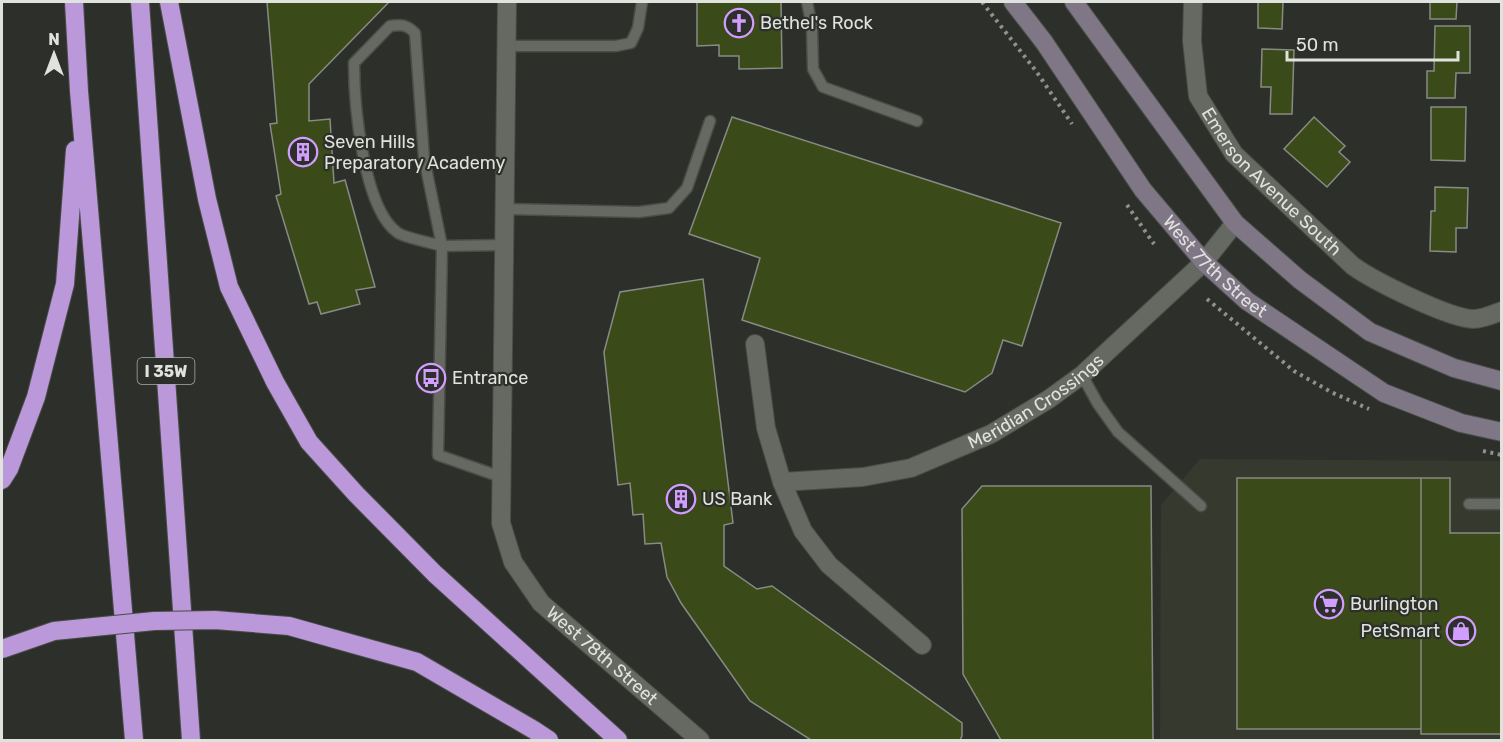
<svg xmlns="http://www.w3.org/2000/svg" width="1503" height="742" font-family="Rubik,sans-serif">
  <rect width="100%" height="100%" fill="#2d302a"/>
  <!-- built -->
  <path fill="#35392e" d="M1200 459 1501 461V740H1160L1161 505Z"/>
  <!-- building -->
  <path fill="#3a4a19" stroke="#888b84" stroke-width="1.5" d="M267 2H389L309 84V121L330 119 334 183 345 180 375 287 356 290 360 304 321 314 317 302 309 304 276 196 281 194 270 124 277 123Z
    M697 2H781L782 68 739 69V56H719V45L697 46Z
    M1258 2H1283L1282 29 1258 28Z
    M1430 2H1457L1456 19H1430Z
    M1435 26H1470V73H1456L1455 98H1427V71H1434Z
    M1262 49 1294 50 1292 114H1270L1271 87H1261Z
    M1431 107H1466L1465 161 1431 160Z
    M732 117 1061 223 1022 346 1003 340 992 373 965 392 742 320 760 258 689 234Z
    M1314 117 1345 146 1339 152 1350 162 1327 187 1284 149Z
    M1435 187 1468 188 1467 228H1456V252L1430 251 1431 211H1435Z
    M703 279 733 523 724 525V566L757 589 772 586 962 723V736L960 740H811L750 701 681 603 667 577 661 543 645 544 643 514 633 515 630 483 618 485 604 352 620 292Z
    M1237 478H1421V729H1237Z
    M1421 478H1450V533H1502V734H1421Z
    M982 486H1151L1153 740H1001L963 674 962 509Z"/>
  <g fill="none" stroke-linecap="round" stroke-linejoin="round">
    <!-- lane casing -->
    <g stroke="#4a4d47" stroke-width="13">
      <path id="lane" d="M807 2 812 27 813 69 823 87 917 121
        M507 46H616L631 43 638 28 642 2
        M505 209 639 212 669 208 687 188 710 121
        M1082 375 1098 404 1118 432 1201 506
        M501 477 438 455 442 246C432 243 406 238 398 233 363 209 354 103 354 63L390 26C402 24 407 25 415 33L424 158 442 246 505 245
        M1469 504H1502"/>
    </g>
    <!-- street casing -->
    <g stroke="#4a4d47" stroke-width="20">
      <g id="street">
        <path id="s1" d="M507 2 501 523 513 562 541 603 700 740"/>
        <path id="s2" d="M1193 2 1192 41 1198 96 1234 154 1353 266C1374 281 1450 319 1474 319 1482 319 1494 314 1502 311"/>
        <path d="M755 344 766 428 782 482 803 531 829 565 922 645"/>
        <path id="s3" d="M782 482 863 477 911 468 991 434 1049 399 1082 375 1204 262 1235 223"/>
      </g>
    </g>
    <!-- secondary casing -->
    <g stroke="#4a4d47" stroke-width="20">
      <g id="secondary">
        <path id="s4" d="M1013 2 1044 42 1143 190 1204 262 1247 301 1384 393 1461 423 1502 432"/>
        <path d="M1074 2 1235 223 1300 280 1370 332 1454 368 1502 381"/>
      </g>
    </g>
    <!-- highway casing -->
    <g stroke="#4a4d47" stroke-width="20">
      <path id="highway" d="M74 2 79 91 134 740
        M140 2 191 740
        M169 2 207 199 229 287 275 382 309 442 356 494 435 574 618 740
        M2 480 9 469 36 397 65 284 75 150
        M335 639 417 662 534 730 549 740"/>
    </g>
    <!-- path -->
    <path stroke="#8f918d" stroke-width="4" stroke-dasharray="3 4.5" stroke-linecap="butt" d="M982 2 1036 71 1072 124
      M1127 205 1154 244
      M1207 299 1294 371 1331 392 1369 409
      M1483 451 1502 455"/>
    <!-- lane -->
    <use href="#lane" stroke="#666862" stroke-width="10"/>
    <!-- street -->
    <use href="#street" stroke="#666862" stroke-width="18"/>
    <!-- secondary -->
    <use href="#secondary" stroke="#7f7686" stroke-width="18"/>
    <!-- highway -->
    <use href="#highway" stroke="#ba98da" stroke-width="18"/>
    <!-- highway-bridge casing -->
    <g stroke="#4a4d47" stroke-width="20" stroke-linecap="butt">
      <path id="highway-bridge" d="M2 649 54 631 154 621 215 620 289 626 335 639"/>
    </g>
    <!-- highway-bridge -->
    <use href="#highway-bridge" stroke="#ba98da" stroke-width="18"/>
  </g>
  <!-- icons -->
  <defs>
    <g id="church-ring" transform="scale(1.5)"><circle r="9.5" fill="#2d302a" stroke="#d19dfe" stroke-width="1.5"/><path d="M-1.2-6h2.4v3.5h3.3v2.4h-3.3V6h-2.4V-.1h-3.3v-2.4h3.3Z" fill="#d19dfe"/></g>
    <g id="building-ring" transform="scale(1.5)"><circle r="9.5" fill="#2d302a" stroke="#d19dfe" stroke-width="1.5"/><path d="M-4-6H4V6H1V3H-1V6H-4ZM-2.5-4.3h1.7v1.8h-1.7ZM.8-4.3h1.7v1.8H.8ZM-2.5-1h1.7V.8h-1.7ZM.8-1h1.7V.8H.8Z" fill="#d19dfe"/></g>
    <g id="bus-ring" transform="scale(1.5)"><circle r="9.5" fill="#2d302a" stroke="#d19dfe" stroke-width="1.5"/><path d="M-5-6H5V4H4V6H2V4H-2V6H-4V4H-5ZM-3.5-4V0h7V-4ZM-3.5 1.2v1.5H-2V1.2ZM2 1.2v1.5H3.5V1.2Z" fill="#d19dfe"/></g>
    <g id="supermarket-ring" transform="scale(1.5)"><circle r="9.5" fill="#2d302a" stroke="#d19dfe" stroke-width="1.5"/><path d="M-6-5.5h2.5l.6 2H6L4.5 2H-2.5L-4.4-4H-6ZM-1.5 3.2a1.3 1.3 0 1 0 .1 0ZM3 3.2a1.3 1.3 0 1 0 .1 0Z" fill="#d19dfe"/></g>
    <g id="shop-ring" transform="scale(1.5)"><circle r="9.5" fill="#2d302a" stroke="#d19dfe" stroke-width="1.5"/><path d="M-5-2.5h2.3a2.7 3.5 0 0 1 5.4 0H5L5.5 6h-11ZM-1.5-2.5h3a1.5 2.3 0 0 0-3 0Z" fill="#d19dfe"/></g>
  </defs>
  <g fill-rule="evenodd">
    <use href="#church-ring" x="739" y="23"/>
    <use href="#building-ring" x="303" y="152"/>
    <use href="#bus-ring" x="431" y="378"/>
    <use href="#building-ring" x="681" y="499"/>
    <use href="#supermarket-ring" x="1329" y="604"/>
    <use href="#shop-ring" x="1461" y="631"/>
  </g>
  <g text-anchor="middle" stroke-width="4.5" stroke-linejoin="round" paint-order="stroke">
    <!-- shield labels -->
    <rect fill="#2d302a" stroke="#aaada8" stroke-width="1.5" x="137.5" y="358" width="57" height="26" rx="4.5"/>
    <g font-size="16" font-weight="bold" fill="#e0e2de">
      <text x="166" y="377">I 35W</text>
    </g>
    <!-- poi labels -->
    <g font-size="18" fill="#e0e2de" stroke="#2d302a" text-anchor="start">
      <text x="760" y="29">Bethel's Rock</text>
      <text x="324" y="148">Seven Hills<tspan x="324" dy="21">Preparatory Academy</tspan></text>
      <text x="452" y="384">Entrance</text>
      <text x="702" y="505">US Bank</text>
      <text x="1350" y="610">Burlington</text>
      <text x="1440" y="637" text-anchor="end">PetSmart</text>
    </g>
    <!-- street labels -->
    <g font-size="18" fill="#e0e2de" stroke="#2d302a">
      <text dy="6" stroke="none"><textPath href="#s2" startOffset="208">Emerson Avenue South</textPath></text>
      <text dy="6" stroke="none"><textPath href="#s4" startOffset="334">West 77th Street</textPath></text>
      <text dy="6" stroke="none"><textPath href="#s3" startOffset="272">Meridian Crossings</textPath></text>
      <text dy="6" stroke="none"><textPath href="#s1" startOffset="692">West 78th Street</textPath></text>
    </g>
  </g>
  <!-- border -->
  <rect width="1503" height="742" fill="none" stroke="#e0e2de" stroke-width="6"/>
  <!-- north arrow -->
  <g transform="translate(54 54)" stroke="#2d302a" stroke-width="4.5" paint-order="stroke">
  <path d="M0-4.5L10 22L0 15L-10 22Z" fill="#e0e2de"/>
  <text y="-9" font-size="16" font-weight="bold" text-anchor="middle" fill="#e0e2de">N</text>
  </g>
  <!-- scale -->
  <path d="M1287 51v9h171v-9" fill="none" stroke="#e0e2de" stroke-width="3"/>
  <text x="1296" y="51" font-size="18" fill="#e0e2de" stroke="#2d302a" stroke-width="4.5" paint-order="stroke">50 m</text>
</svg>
